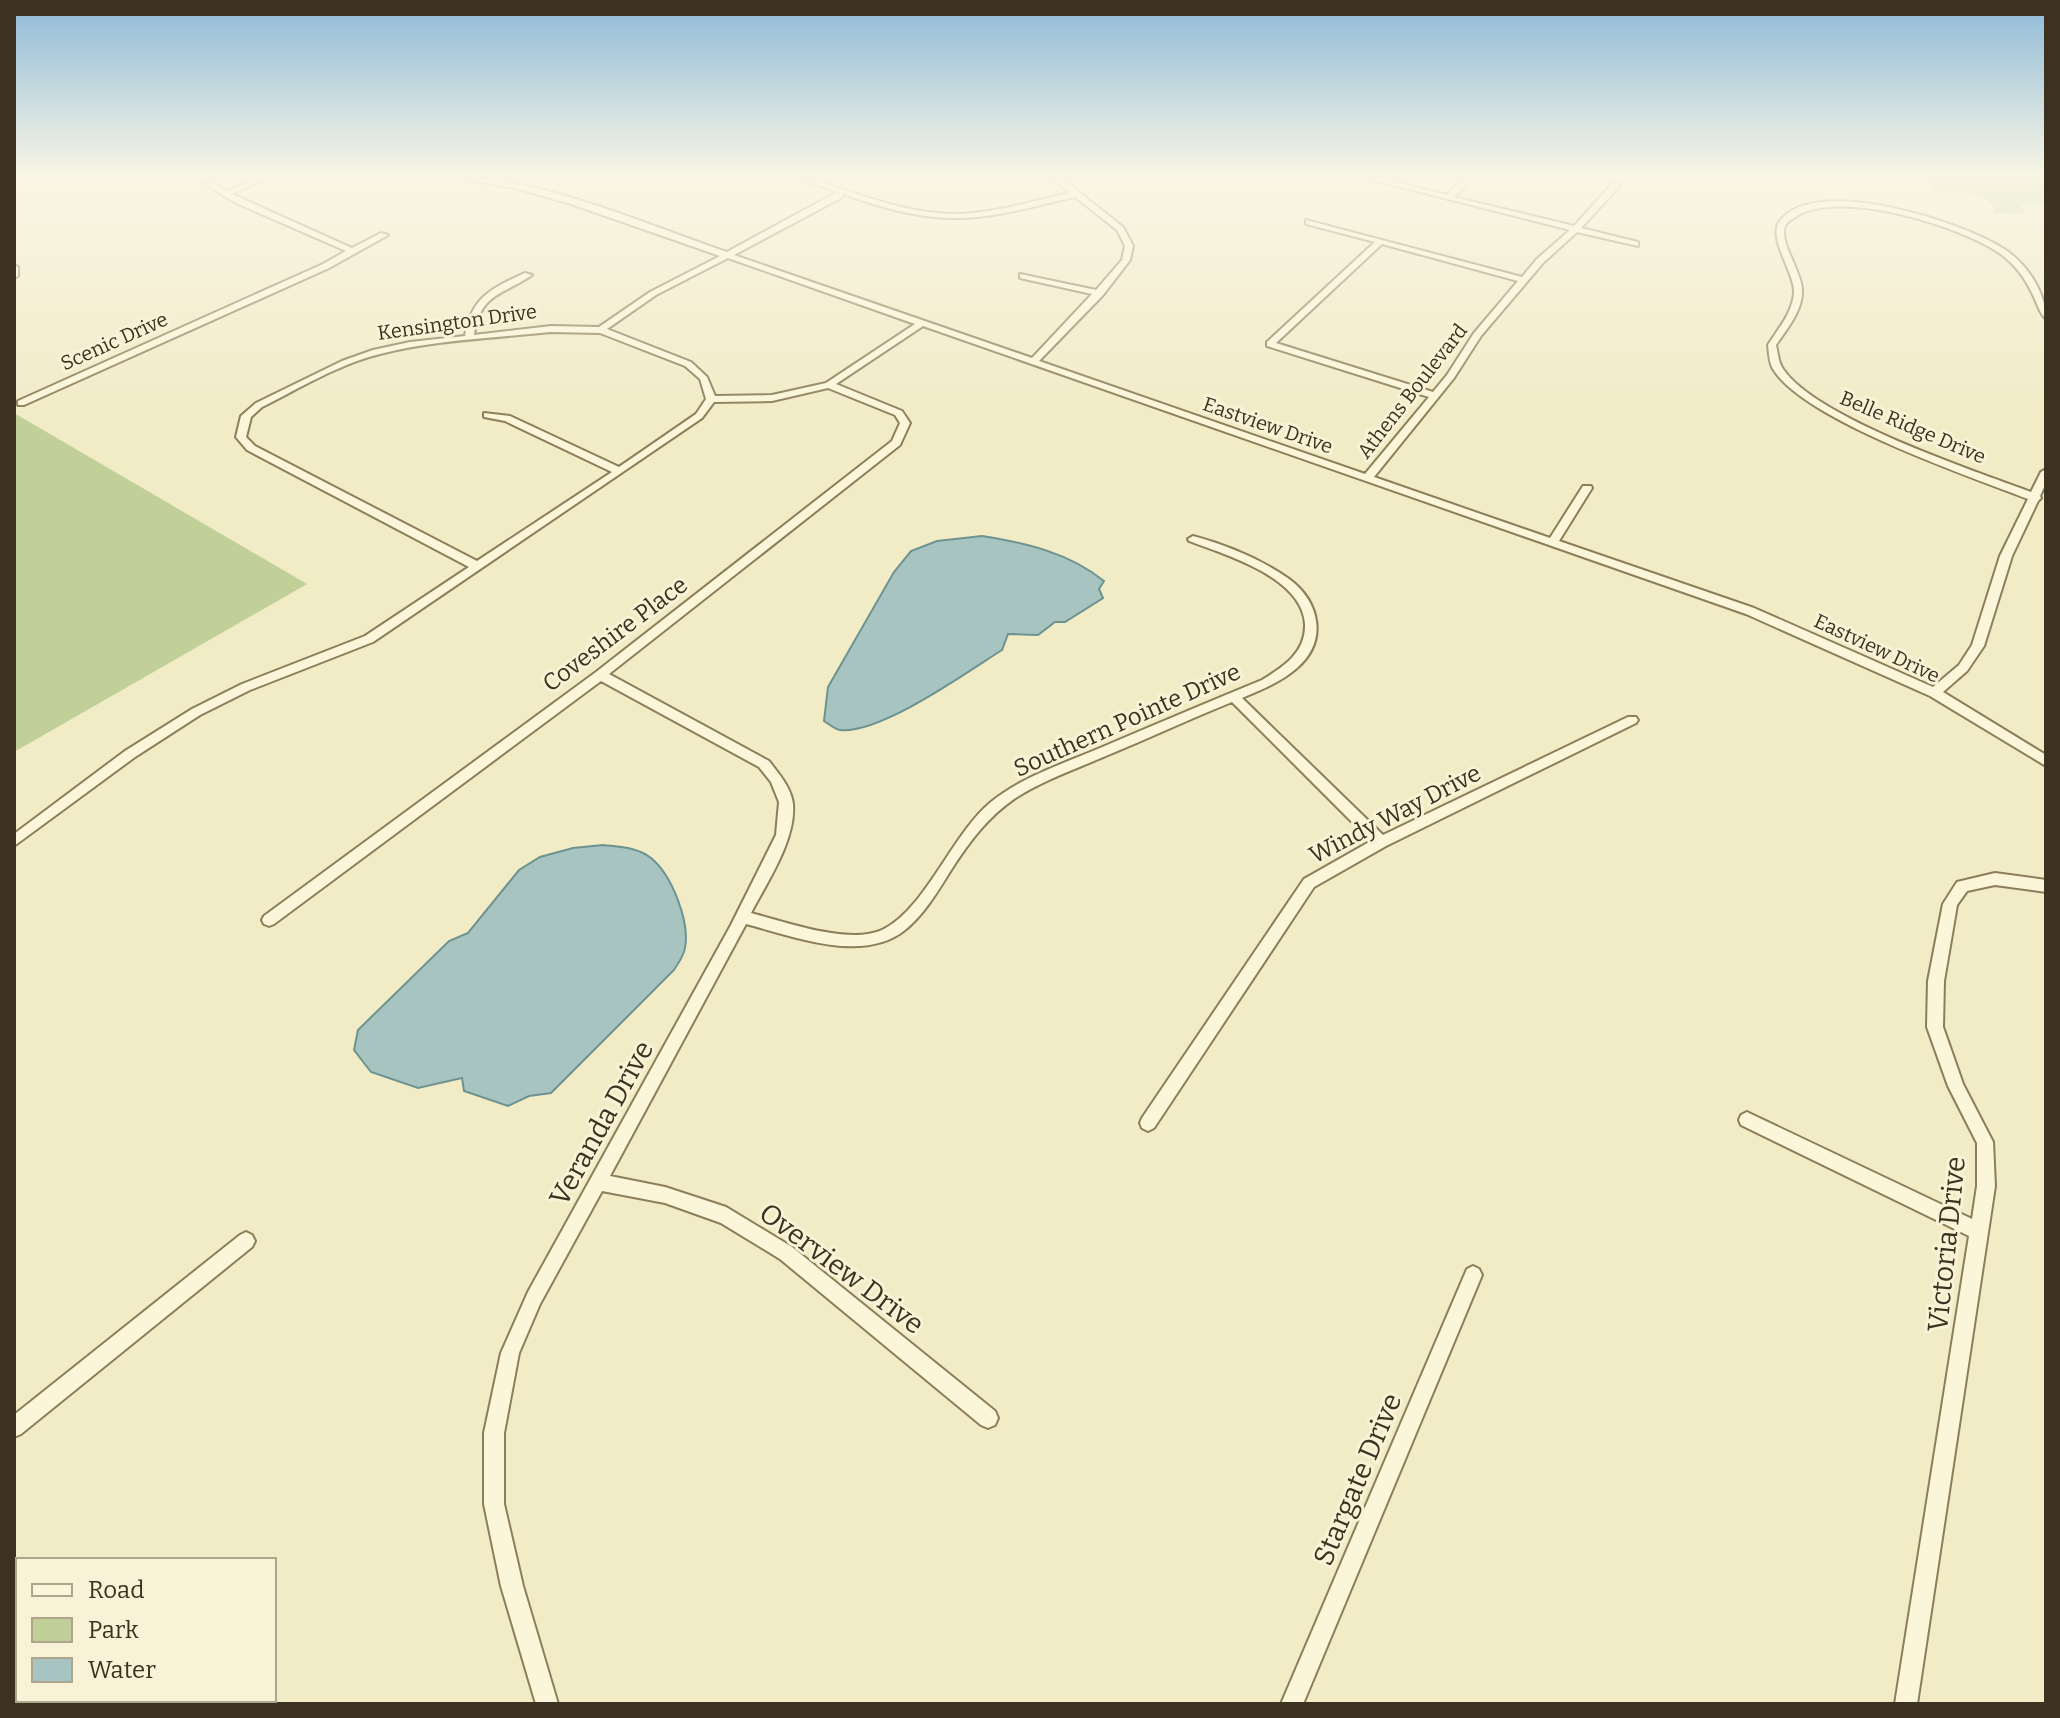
<svg xmlns="http://www.w3.org/2000/svg" width="2060" height="1718" font-family="Bitter,serif">
  <rect width="100%" height="100%" fill="#f1ebc6"/>
  <!-- green -->
  <path fill="#c1d099" d="M1910 177H2046V206L2029 204 2019 206 2027 214 1993 213 1995 208C1982 191 1953 192 1934 192L1928 182Z
    M14 413 307 584 14 752Z"/>
  <!-- water -->
  <path fill="#a8c4c0" stroke="#6d9390" stroke-width="2" d="M982 536C1027 543 1069 553 1104 581L1099 589 1103 598 1065 622H1055L1038 635 1008 634 1002 650C967 672 881 734 840 730 834 729 829 724 824 721L828 687 894 572 911 551 937 541Z
    M603 845C619 847 637 847 651 858 672 875 690 922 685 948 684 956 678 963 674 970L551 1093 529 1096 508 1106 464 1091 462 1078 418 1088 371 1072 354 1050 358 1030 449 941 468 933 519 870 540 857 573 848Z"/>
  <g fill="none" stroke-linecap="round" stroke-linejoin="round">
    <!-- minor casing -->
    <g stroke="#8d7e5a" stroke-width="4">
      <path id="minor" d="M261 177H271L232 194 352 248 381 233 388 235 329 268 24 405H18V401L323 264 346 251 234 202 203 182 210 180 227 191Z
        M451 177C538 176 645 224 727 252L837 192 795 177H806C856 193 907 215 961 214 998 212 1034 201 1070 193L1051 177H1060L1123 227 1133 246 1130 260 1103 295 1039 361 1365 474 1429 397 1267 346V342L1375 242 1306 224V220L1522 277 1537 259 1570 230 1361 177H1374L1447 195 1465 177H1473L1454 197 1574 226 1613 183H1619V187L1581 228 1638 242V246L1577 232 1543 263 1481 336 1454 378 1374 477 1550 538 1583 486H1591L1592 488 1559 541 1754 608 1933 687 1959 665 1972 645 2000 556 2028 499C1969 476 1804 420 1773 369 1769 362 1769 353 1768 345 1778 329 1794 311 1794 291 1794 272 1767 237 1780 221 1815 174 1963 222 2004 249 2026 263 2046 292 2046 319 2039 313 2037 302 2032 293 2025 278 2015 265 2002 255 1963 226 1835 187 1794 218 1790 220 1787 222 1785 226 1779 243 1802 272 1802 290 1803 310 1787 329 1776 345 1778 353 1778 362 1783 369 1816 418 1972 470 2031 492L2041 472 2046 469V483L2040 496 2041 498 2038 501 2012 556 1984 646 1967 671 1943 692 2046 755V766L1930 696 1746 614 923 326 836 384 902 411 910 423 900 445 609 674 769 761C778 773 791 787 793 804 796 840 767 882 751 913 785 922 849 945 882 930 925 910 952 834 991 802 1023 776 1063 764 1100 748 1154 725 1208 702 1262 680 1283 667 1306 653 1305 624 1302 577 1226 555 1189 541L1188 539 1193 536C1226 545 1261 559 1289 579 1320 602 1328 641 1297 668 1281 682 1261 690 1242 698L1383 835 1628 717H1636L1638 720 1636 723 1386 846 1314 887 1154 1128 1148 1131 1142 1128 1140 1123 1142 1118 1304 879 1371 841 1232 702C1190 719 1149 738 1108 755 1076 769 1043 780 1014 799 988 817 970 841 953 867 939 889 925 914 905 930 863 964 792 936 746 924L610 1176 665 1187 726 1207 792 1247 995 1411 998 1418 995 1425 988 1428 981 1425 780 1259 721 1223 665 1203 602 1191 540 1304 519 1353 504 1433V1504L523 1586 558 1704H536L501 1586 484 1504V1433L501 1353 528 1292 731 925 776 835 779 802 771 782 759 767 601 681 274 924 269 926 264 924 262 920 264 916 596 672 892 441 900 423 895 415 828 388 772 401 714 402 702 418 373 642 250 690 200 715 135 757 14 846V834L125 751 192 709 242 684 365 636 469 567 247 450 236 437 241 416 256 403 342 361 373 350 410 342 465 336C471 297 492 288 525 273L532 275C503 295 480 293 474 335L551 326 599 327 650 292 720 256 571 204 515 188ZM843 194C880 207 919 219 958 218 998 218 1037 205 1075 197L1117 230 1125 246 1122 260 1096 290 1020 274V278L1092 294 1032 358 734 255 841 198ZM1382 244 1518 281 1474 333 1447 375 1433 392 1276 343ZM728 258 915 324 826 383 772 395 715 396 707 377 691 362 607 329 656 295ZM551 332 600 333 685 366 700 379 706 399 696 414 619 467 510 416 484 413V417L505 421 612 472 477 561 255 446 246 437 251 417 262 407C300 388 339 364 380 354 435 340 495 338 551 332Z
        M14 265 18 267V276L14 278Z
        M1995 873 2046 880V892L1995 885 1967 891 1957 905 1944 981 1943 1027 1963 1084 1993 1142 1995 1186 1917 1704H1895L1969 1236 1741 1125 1739 1120 1741 1115 1747 1112 1753 1115 1972 1219 1977 1186V1143L1948 1086 1927 1027 1928 981 1943 904 1957 882Z
        M246 1232 252 1235 255 1241 252 1247 21 1434 14 1437V1415L240 1235Z
        M1473 1266 1479 1269 1482 1275 1303 1704H1281L1467 1269Z
        M14 1591 18 1593V1619L14 1617Z
        M62 1700H85L87 1704H64Z"/>
    </g>
    <!-- minor -->
    <use href="#minor" fill="#fbf6da" fill-rule="evenodd"/>
  </g>
  <!-- sky -->
  <linearGradient id="sky" x2="0" y2="1"><stop stop-color="#8ebad8"/><stop offset="0.42" stop-color="#f9f6e5"/><stop offset="1" stop-color="#f9f6e5" stop-opacity="0"/></linearGradient>
  <rect width="2060" height="417" fill="url(#sky)"/>
  <g text-anchor="middle" stroke-width="6" stroke-linejoin="round" paint-order="stroke">
    <!-- far-street labels -->
    <g font-size="20" fill="#3d321f" stroke="#f8f3d6">
      <text transform="translate(457 322) rotate(-8)" y="7">Kensington Drive</text>
      <text transform="translate(114 341) rotate(-24)" y="7">Scenic Drive</text>
      <text transform="translate(1412 391) rotate(-52)" y="7">Athens Boulevard</text>
      <text transform="translate(1268 425) rotate(19)" y="7">Eastview Drive</text>
      <text transform="translate(1913 427) rotate(23)" y="7">Belle Ridge Drive</text>
      <text transform="translate(1877 648) rotate(25)" y="7">Eastview Drive</text>
    </g>
    <!-- street labels -->
    <g font-size="24" fill="#3d321f" stroke="#f8f3d6">
      <text transform="translate(615 634) rotate(-37)" y="8">Coveshire Place</text>
      <text transform="translate(1127 720) rotate(-24)" y="8">Southern Pointe Drive</text>
      <text transform="translate(1395 814) rotate(-27)" y="8">Windy Way Drive</text>
    </g>
    <!-- near-street labels -->
    <g font-size="28" fill="#3d321f" stroke="#f8f3d6">
      <text transform="translate(601 1123) rotate(-61)" y="10">Veranda Drive</text>
      <text transform="translate(1946 1244) rotate(-84)" y="10">Victoria Drive</text>
      <text transform="translate(842 1268) rotate(37)" y="10">Overview Drive</text>
      <text transform="translate(1357 1479) rotate(-67)" y="10">Stargate Drive</text>
    </g>
  </g>
  <!-- border -->
  <rect width="2060" height="1718" fill="none" stroke="#3d321f" stroke-width="32"/>
  <!-- legend -->
  <rect x="16" y="1558" width="260" height="144" fill="#f8f3d6" stroke="#ada68d" stroke-width="2"/>
  <rect x="32" y="1584" width="40" height="12" fill="#fbf6da" stroke="#ada68d" stroke-width="2"/>
  <text x="88" y="1598" font-size="24" fill="#3d321f">Road</text>
  <rect x="32" y="1618" width="40" height="24" fill="#c1d099" stroke="#ada68d" stroke-width="2"/>
  <text x="88" y="1638" font-size="24" fill="#3d321f">Park</text>
  <rect x="32" y="1658" width="40" height="24" fill="#a8c4c0" stroke="#ada68d" stroke-width="2"/>
  <text x="88" y="1678" font-size="24" fill="#3d321f">Water</text>
</svg>
